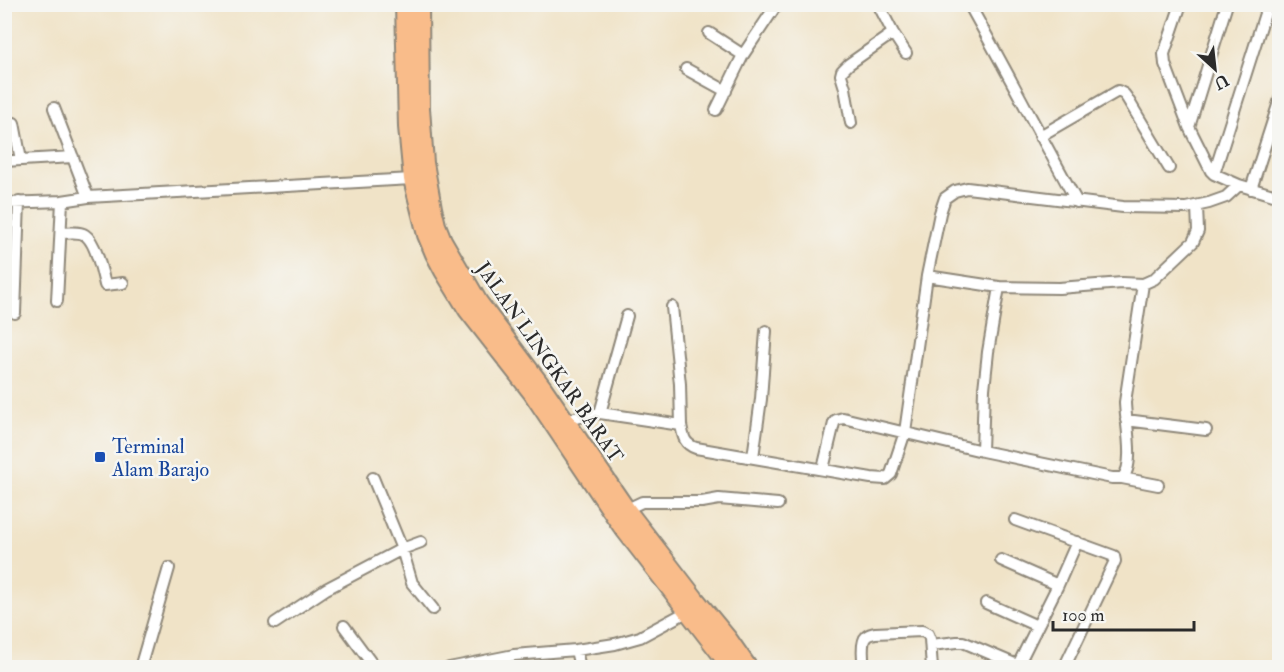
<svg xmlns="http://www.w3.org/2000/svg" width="1284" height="672" font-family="'IM FELL Double Pica',serif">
  <rect width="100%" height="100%" fill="#f6f6f2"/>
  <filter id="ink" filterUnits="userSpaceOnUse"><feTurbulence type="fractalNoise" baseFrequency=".0167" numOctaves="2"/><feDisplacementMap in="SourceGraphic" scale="12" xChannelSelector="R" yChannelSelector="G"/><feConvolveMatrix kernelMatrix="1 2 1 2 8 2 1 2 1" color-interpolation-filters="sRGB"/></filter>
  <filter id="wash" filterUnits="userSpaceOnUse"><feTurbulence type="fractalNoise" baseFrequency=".008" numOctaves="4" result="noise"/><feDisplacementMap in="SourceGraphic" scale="24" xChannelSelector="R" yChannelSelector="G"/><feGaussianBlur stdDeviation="1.35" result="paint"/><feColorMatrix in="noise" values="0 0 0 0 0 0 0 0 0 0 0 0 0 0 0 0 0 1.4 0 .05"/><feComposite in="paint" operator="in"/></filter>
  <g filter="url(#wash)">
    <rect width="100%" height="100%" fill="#f0e3c7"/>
  </g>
  <g filter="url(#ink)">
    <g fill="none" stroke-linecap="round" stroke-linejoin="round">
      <!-- minor casing -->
      <g stroke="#8e8779" stroke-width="14">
        <path id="minor" d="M878 4 893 33 906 53
          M969 4C1006 70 1041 137 1077 202
          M1181 4 1164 54 1165 64 1189 127 1211 171 1214 174 1239 185 1280 197
          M709 33 743 55
          M686 69 726 91
          M54 108 88 197
          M716 110 743 55 777 4
          M14 123 21 160
          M851 123 845 88 841 75 842 71 849 64 893 33
          M1189 127 1227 4
          M1040 136 1118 91 1124 94 1127 98 1169 168
          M4 161 73 157
          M1214 174 1268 4
          M1251 189 1280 99
          M4 203 62 201 88 197 412 179
          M61 233C68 233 79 231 85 235 96 242 102 272 105 285L123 283
          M927 276 999 287 1059 288 1122 283 1143 284 1154 279 1193 242 1198 231 1197 206
          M57 301 62 201
          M672 307 680 384 681 425
          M15 313 19 202
          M600 413 627 316
          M565 420 600 413 681 425C683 436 684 444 696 448L871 478 885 479 891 474 905 432 927 276 940 213 945 198 955 191 967 188 1123 207 1186 208 1209 203 1226 197 1239 185
          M1126 420 1206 430
          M982 451 984 389 988 352 999 287
          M753 457 761 399 766 331
          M823 469 834 423 836 420 843 418 982 451 1112 478H1122C1136 466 1125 420 1125 402L1143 284
          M373 478 402 549 412 583 433 609
          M1122 478 1158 485
          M627 509 642 502H702L719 499 778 504
          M1015 520 1114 556 1115 561 1064 668
          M1001 560 1058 585
          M986 603 1037 626
          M275 623 326 589 402 549 421 542
          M344 626 375 668
          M931 645 957 642H963L1024 668
          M576 650 580 668
          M1018 665 1058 585 1077 542
          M140 668 169 568
          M449 668 514 655 576 650 615 644 640 637 692 609
          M864 668C863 661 861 641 866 637 868 634 872 634 875 633L922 631 928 634 930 639 932 668"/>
      </g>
      <!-- trunk casing -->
      <g stroke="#8e8779" stroke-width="20">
        <path id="trunk" d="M404 4 407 127 412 179 426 235 434 254 443 271 467 310 531 392 621 526 731 668
          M420 4 421 108 425 163 433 208 437 225 443 240 479 302 543 387 628 511 695 598 728 638 749 668"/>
      </g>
      <!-- minor -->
      <use href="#minor" stroke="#fff" stroke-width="10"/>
      <!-- trunk -->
      <use href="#trunk" stroke="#f9bc8a" stroke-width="16"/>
    </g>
  </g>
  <!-- markers -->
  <rect fill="#1a4fb4" stroke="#f6f6f2" stroke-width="2" x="94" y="451" width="12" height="12" rx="3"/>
  <g text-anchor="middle" stroke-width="5" stroke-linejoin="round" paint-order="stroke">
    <!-- street labels -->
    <g font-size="20" fill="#2b2b2b" stroke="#f6f6f2">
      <text transform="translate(550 362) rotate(55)" y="7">JALAN LINGKAR BARAT</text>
    </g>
    <!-- transit labels -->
    <g font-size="20" fill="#164399" stroke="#f6f6f2" text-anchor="start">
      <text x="112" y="453">Terminal<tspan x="112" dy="23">Alam Barajo</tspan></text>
    </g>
  </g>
  <!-- margin -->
  <rect width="1284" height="672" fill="none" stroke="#f6f6f2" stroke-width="24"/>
  <!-- north arrow -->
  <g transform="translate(1215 69) rotate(153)" stroke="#f6f6f2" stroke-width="4.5" paint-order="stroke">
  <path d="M0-4.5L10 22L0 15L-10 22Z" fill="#2b2b2b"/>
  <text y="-9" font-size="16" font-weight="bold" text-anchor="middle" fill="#2b2b2b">U</text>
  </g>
  <!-- scale -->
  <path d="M1053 621v9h141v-9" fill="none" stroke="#2b2b2b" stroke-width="3"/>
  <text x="1062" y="621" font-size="18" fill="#2b2b2b" stroke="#f6f6f2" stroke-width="4.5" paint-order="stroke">100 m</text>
</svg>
